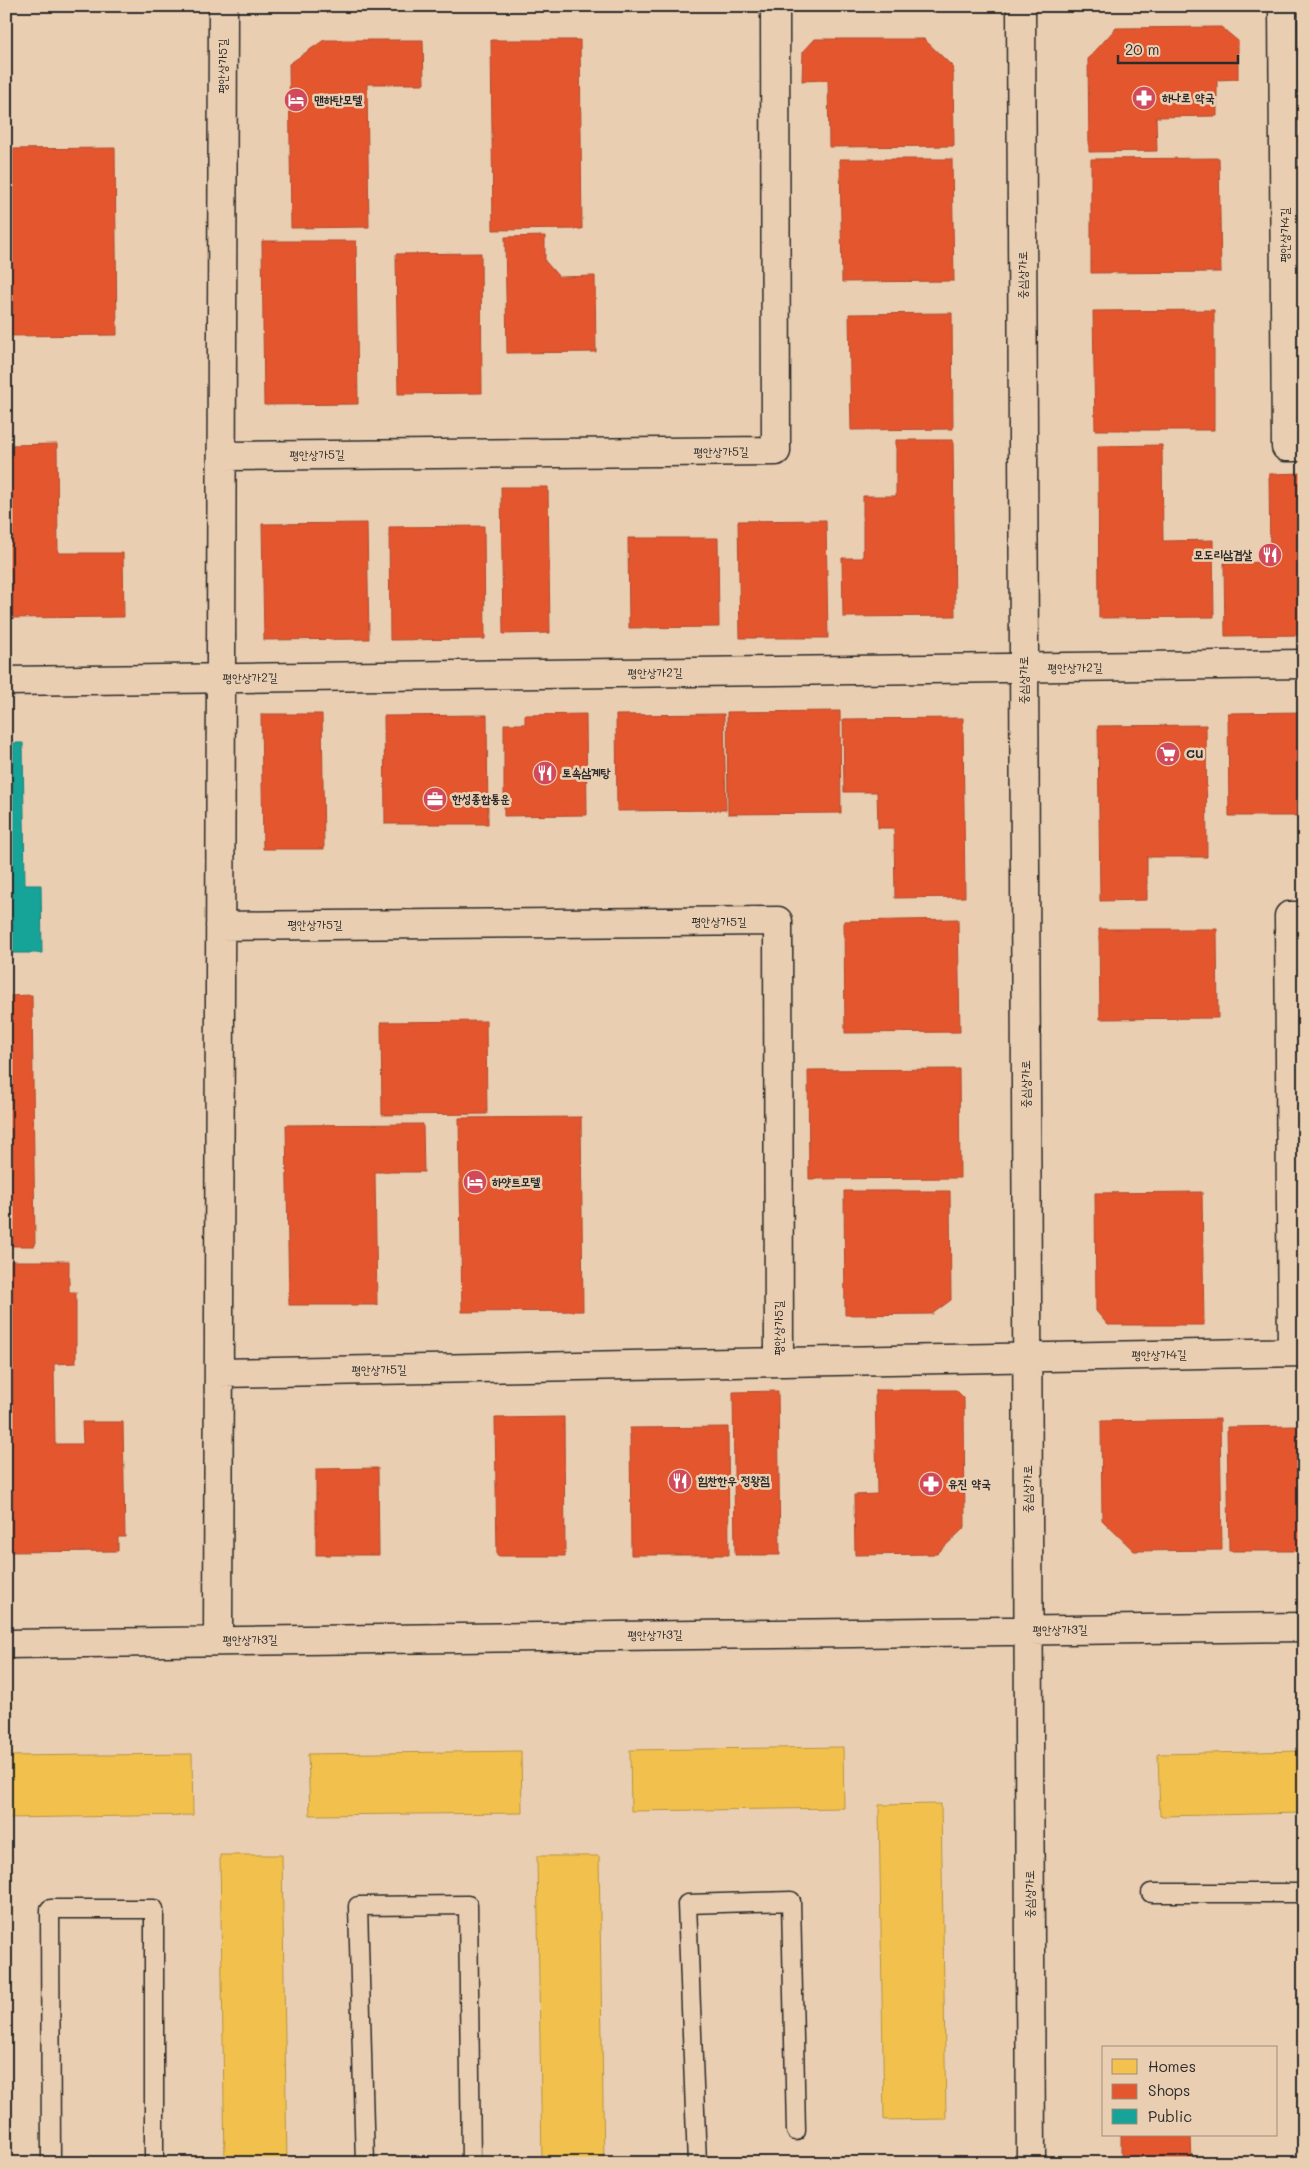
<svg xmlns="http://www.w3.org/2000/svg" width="1310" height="2169" font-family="Mali,'Poor Story',sans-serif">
  <rect width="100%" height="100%" fill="#eaceb1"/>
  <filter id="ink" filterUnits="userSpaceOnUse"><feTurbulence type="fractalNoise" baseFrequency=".02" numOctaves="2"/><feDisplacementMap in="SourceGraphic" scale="10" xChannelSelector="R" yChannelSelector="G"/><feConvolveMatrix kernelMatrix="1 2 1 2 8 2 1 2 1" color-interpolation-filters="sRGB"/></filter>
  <g filter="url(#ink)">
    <!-- homes -->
    <path fill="#f2c14e" stroke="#b69444" d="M843 1747 844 1808 631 1811 630 1750Z
      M521 1751 522 1813 310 1815 308 1754Z
      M1304 1751V1813L1160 1816 1158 1754Z
      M192 1754 193 1815 6 1818V1756Z
      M941 1804 946 2119 884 2120 879 1805Z
      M220 1855H282L287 2163H225Z
      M537 1856H599L604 2163H542Z"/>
    <!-- shops -->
    <path fill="#e4572e" stroke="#ac4a2d" d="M1221 27 1238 41V79L1217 80V116L1156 117 1157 151 1089 152 1088 59 1116 28Z
      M815 39H924L953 67 954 146 829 147 828 80 802 81 803 52Z
      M324 40H423L424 84H367L369 227 291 228 289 64Z
      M491 40H580L582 229 493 230Z
      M115 148 117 335 6 336V149Z
      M1219 158 1221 272 1091 273V159Z
      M840 159H952L954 281 842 282Z
      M545 236V261L559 277 595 276 596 352 507 353 505 237Z
      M262 241H356L358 404 264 405Z
      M481 253 482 393 398 394 396 254Z
      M1214 310V430H1095L1093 311Z
      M952 313 953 429 851 430 849 314Z
      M896 440H953L955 616 843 617 842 558H863V496H896Z
      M57 444 58 553H123L124 617 6 618V445Z
      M1162 445 1163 541 1213 540 1214 617 1099 618 1098 446Z
      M1304 473V635L1225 636 1224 563 1270 562 1269 474Z
      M501 487H548L550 633 503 634Z
      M826 520 828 638H740L738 521Z
      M367 523 369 639 264 640 262 524Z
      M484 526 485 639 390 640 389 527Z
      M628 538H718L719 627 629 628Z
      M840 711 841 813 728 814 727 712Z
      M1304 712V816H1229L1228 713Z
      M261 714H322L324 849H263Z
      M586 714 587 815 504 816V724H525V715Z
      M724 714 726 810 617 811 616 715Z
      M487 715 488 824H385L384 716Z
      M963 718 965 897 895 898 894 828H878L877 792H844L843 719Z
      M1206 725 1207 857H1147V900L1100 901 1098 726Z
      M958 919 960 1032 845 1033 844 921Z
      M1099 929H1217L1218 1018 1100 1019Z
      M32 995 35 1246H6V996Z
      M486 1021 487 1114 382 1115 381 1022Z
      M959 1069 960 1178 809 1179 808 1070Z
      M581 1117 583 1311 462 1312 459 1118Z
      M423 1124 424 1172H375L377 1305H289L286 1125Z
      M844 1191H950L951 1300 932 1314 845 1315Z
      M1202 1192 1204 1325H1108L1096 1311 1095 1193Z
      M6 1261H69V1292H76V1363L54 1364 55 1444H83L82 1422H123L125 1537H118V1551L6 1552Z
      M875 1390H956L964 1398 965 1527 937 1554 855 1555 854 1495 877 1494Z
      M778 1391 780 1555H735L733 1392Z
      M564 1417 565 1556H497L495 1418Z
      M1220 1419 1222 1550 1134 1551 1102 1520 1101 1421Z
      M1298 1426V1451H1304V1551H1229L1227 1427Z
      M728 1427 729 1555H631L630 1428Z
      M378 1468 379 1555H316V1469Z
      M1121 2135H1191L1192 2163H1121Z"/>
    <!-- public -->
    <path fill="#17a398" stroke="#1d7f77" d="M6 743H23L25 885H41L42 953H6Z"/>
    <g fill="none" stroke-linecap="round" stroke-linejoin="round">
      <!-- lane casing -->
      <g stroke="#2b2b2b" stroke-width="21">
        <path id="lane" d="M1151 1893H1297L1304 1896
          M51 2163 50 1909H154V2163
          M365 2163 358 1906 468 1905 471 2163
          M697 2163 687 1904 791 1901 796 2131"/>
      </g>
      <!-- street casing -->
      <g stroke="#2b2b2b" stroke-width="31">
        <path id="street" d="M6 681 1304 664"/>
      </g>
      <!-- secondary casing -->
      <g stroke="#2b2b2b" stroke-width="31">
        <path id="secondary" d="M1021 6 1031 2163
          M1283 6 1286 447H1304
          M222 456 776 451 775 6
          M220 926 778 921 779 1362
          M1292 1352 1289 916H1304
          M219 1373 1304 1352
          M218 1641 223 6
          M6 1644 1304 1627"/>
      </g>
      <!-- lane -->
      <use href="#lane" stroke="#eaceb1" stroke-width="18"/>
      <!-- street -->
      <use href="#street" stroke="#eaceb1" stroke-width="28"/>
      <!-- secondary -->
      <use href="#secondary" stroke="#eaceb1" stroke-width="28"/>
    </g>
  </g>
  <!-- icons -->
  <defs>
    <g id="pharmacy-disc" transform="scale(1.25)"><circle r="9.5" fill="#d1495b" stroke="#eaceb1"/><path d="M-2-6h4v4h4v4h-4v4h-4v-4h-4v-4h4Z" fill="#fff"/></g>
    <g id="hotel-disc" transform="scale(1.25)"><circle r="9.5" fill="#d1495b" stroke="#eaceb1"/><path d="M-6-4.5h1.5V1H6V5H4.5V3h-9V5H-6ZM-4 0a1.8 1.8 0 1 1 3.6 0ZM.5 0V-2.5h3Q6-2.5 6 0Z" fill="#fff"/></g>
    <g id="restaurant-disc" transform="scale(1.25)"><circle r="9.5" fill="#d1495b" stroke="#eaceb1"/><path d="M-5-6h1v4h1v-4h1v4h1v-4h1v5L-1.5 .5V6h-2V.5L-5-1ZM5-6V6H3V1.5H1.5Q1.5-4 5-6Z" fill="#fff"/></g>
    <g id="supermarket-disc" transform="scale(1.25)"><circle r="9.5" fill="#d1495b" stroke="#eaceb1"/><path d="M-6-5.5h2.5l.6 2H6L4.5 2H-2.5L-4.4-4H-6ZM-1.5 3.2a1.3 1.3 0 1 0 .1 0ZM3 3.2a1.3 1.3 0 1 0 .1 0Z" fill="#fff"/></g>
    <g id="office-disc" transform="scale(1.25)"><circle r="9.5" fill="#d1495b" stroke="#eaceb1"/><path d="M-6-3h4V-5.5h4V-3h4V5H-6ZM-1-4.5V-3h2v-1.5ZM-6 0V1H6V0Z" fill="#fff"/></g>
  </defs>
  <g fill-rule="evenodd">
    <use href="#pharmacy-disc" x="1144" y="98"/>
    <use href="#hotel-disc" x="296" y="100"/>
    <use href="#restaurant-disc" x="1270" y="555"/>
    <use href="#supermarket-disc" x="1168" y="754"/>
    <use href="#restaurant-disc" x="545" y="773"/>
    <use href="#office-disc" x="435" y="799"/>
    <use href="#hotel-disc" x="475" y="1182"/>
    <use href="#restaurant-disc" x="680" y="1481"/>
    <use href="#pharmacy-disc" x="931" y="1484"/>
  </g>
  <g text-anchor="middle" stroke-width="5" stroke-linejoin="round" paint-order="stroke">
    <!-- street labels -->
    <g font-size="12" fill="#2b2b2b" stroke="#eaceb1">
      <text transform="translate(223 66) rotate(-90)" y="4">평안상가5길</text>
      <text transform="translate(1285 235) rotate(-90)" y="4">평안상가4길</text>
      <text transform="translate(1023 275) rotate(-90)" y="4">중심상가로</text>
      <text transform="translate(721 452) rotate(-1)" y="4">평안상가5길</text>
      <text transform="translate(317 455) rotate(-1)" y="4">평안상가5길</text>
      <text transform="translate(1075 668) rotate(-1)" y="4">평안상가2길</text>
      <text transform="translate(655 673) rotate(-1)" y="4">평안상가2길</text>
      <text transform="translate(250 678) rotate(-1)" y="4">평안상가2길</text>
      <text transform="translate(1024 680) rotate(-90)" y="4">중심상가로</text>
      <text x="719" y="926">평안상가5길</text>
      <text x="315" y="929">평안상가5길</text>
      <text transform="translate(1026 1084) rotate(-90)" y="4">중심상가로</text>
      <text transform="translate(779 1328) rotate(-90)" y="4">평안상가5길</text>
      <text transform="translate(1159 1355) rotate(-1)" y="4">평안상가4길</text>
      <text transform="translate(379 1370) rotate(-1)" y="4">평안상가5길</text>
      <text transform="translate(1028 1489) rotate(-90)" y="4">중심상가로</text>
      <text transform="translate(1060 1630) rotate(-1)" y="4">평안상가3길</text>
      <text transform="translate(655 1635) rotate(-1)" y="4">평안상가3길</text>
      <text transform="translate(250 1640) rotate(-1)" y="4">평안상가3길</text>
      <text transform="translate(1030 1894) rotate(-90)" y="4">중심상가로</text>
    </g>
    <!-- poi labels -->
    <g font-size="12" font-weight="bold" fill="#2b2b2b" stroke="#eaceb1" text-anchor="start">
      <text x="1162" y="102">하나로 약국</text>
      <text x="314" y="104">맨하탄모텔</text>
      <text x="1252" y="559" text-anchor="end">모도리삼겹살</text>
      <text x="1186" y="758">CU</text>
      <text x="562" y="777">토속삼계탕</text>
      <text x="452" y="803">한성종합통운</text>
      <text x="492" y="1186">하얏트모텔</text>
      <text x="698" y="1485">힘찬한우 정왕점</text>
      <text x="948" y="1488">유진 약국</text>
    </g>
  </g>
  <!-- margin -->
  <rect width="1310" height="2169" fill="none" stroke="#eaceb1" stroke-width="25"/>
  <rect x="12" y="12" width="1285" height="2144" fill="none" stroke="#2b2b2b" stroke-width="2" filter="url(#ink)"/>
  <!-- legend -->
  <rect x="1102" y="2046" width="175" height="90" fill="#eaceb1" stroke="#9e8d7b"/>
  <rect x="1112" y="2059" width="25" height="15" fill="#f2c14e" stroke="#9e8d7b"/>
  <text x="1148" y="2072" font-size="15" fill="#2b2b2b">Homes</text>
  <rect x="1112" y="2084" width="25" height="15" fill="#e4572e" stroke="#9e8d7b"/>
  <text x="1148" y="2096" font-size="15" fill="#2b2b2b">Shops</text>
  <rect x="1112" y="2109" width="25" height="15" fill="#17a398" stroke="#9e8d7b"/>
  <text x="1148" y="2122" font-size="15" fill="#2b2b2b">Public</text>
  <!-- scale -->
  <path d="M1118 55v8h120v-8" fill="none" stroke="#2b2b2b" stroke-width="2.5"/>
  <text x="1125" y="55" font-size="15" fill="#2b2b2b" stroke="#eaceb1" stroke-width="4" paint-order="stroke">20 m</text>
</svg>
